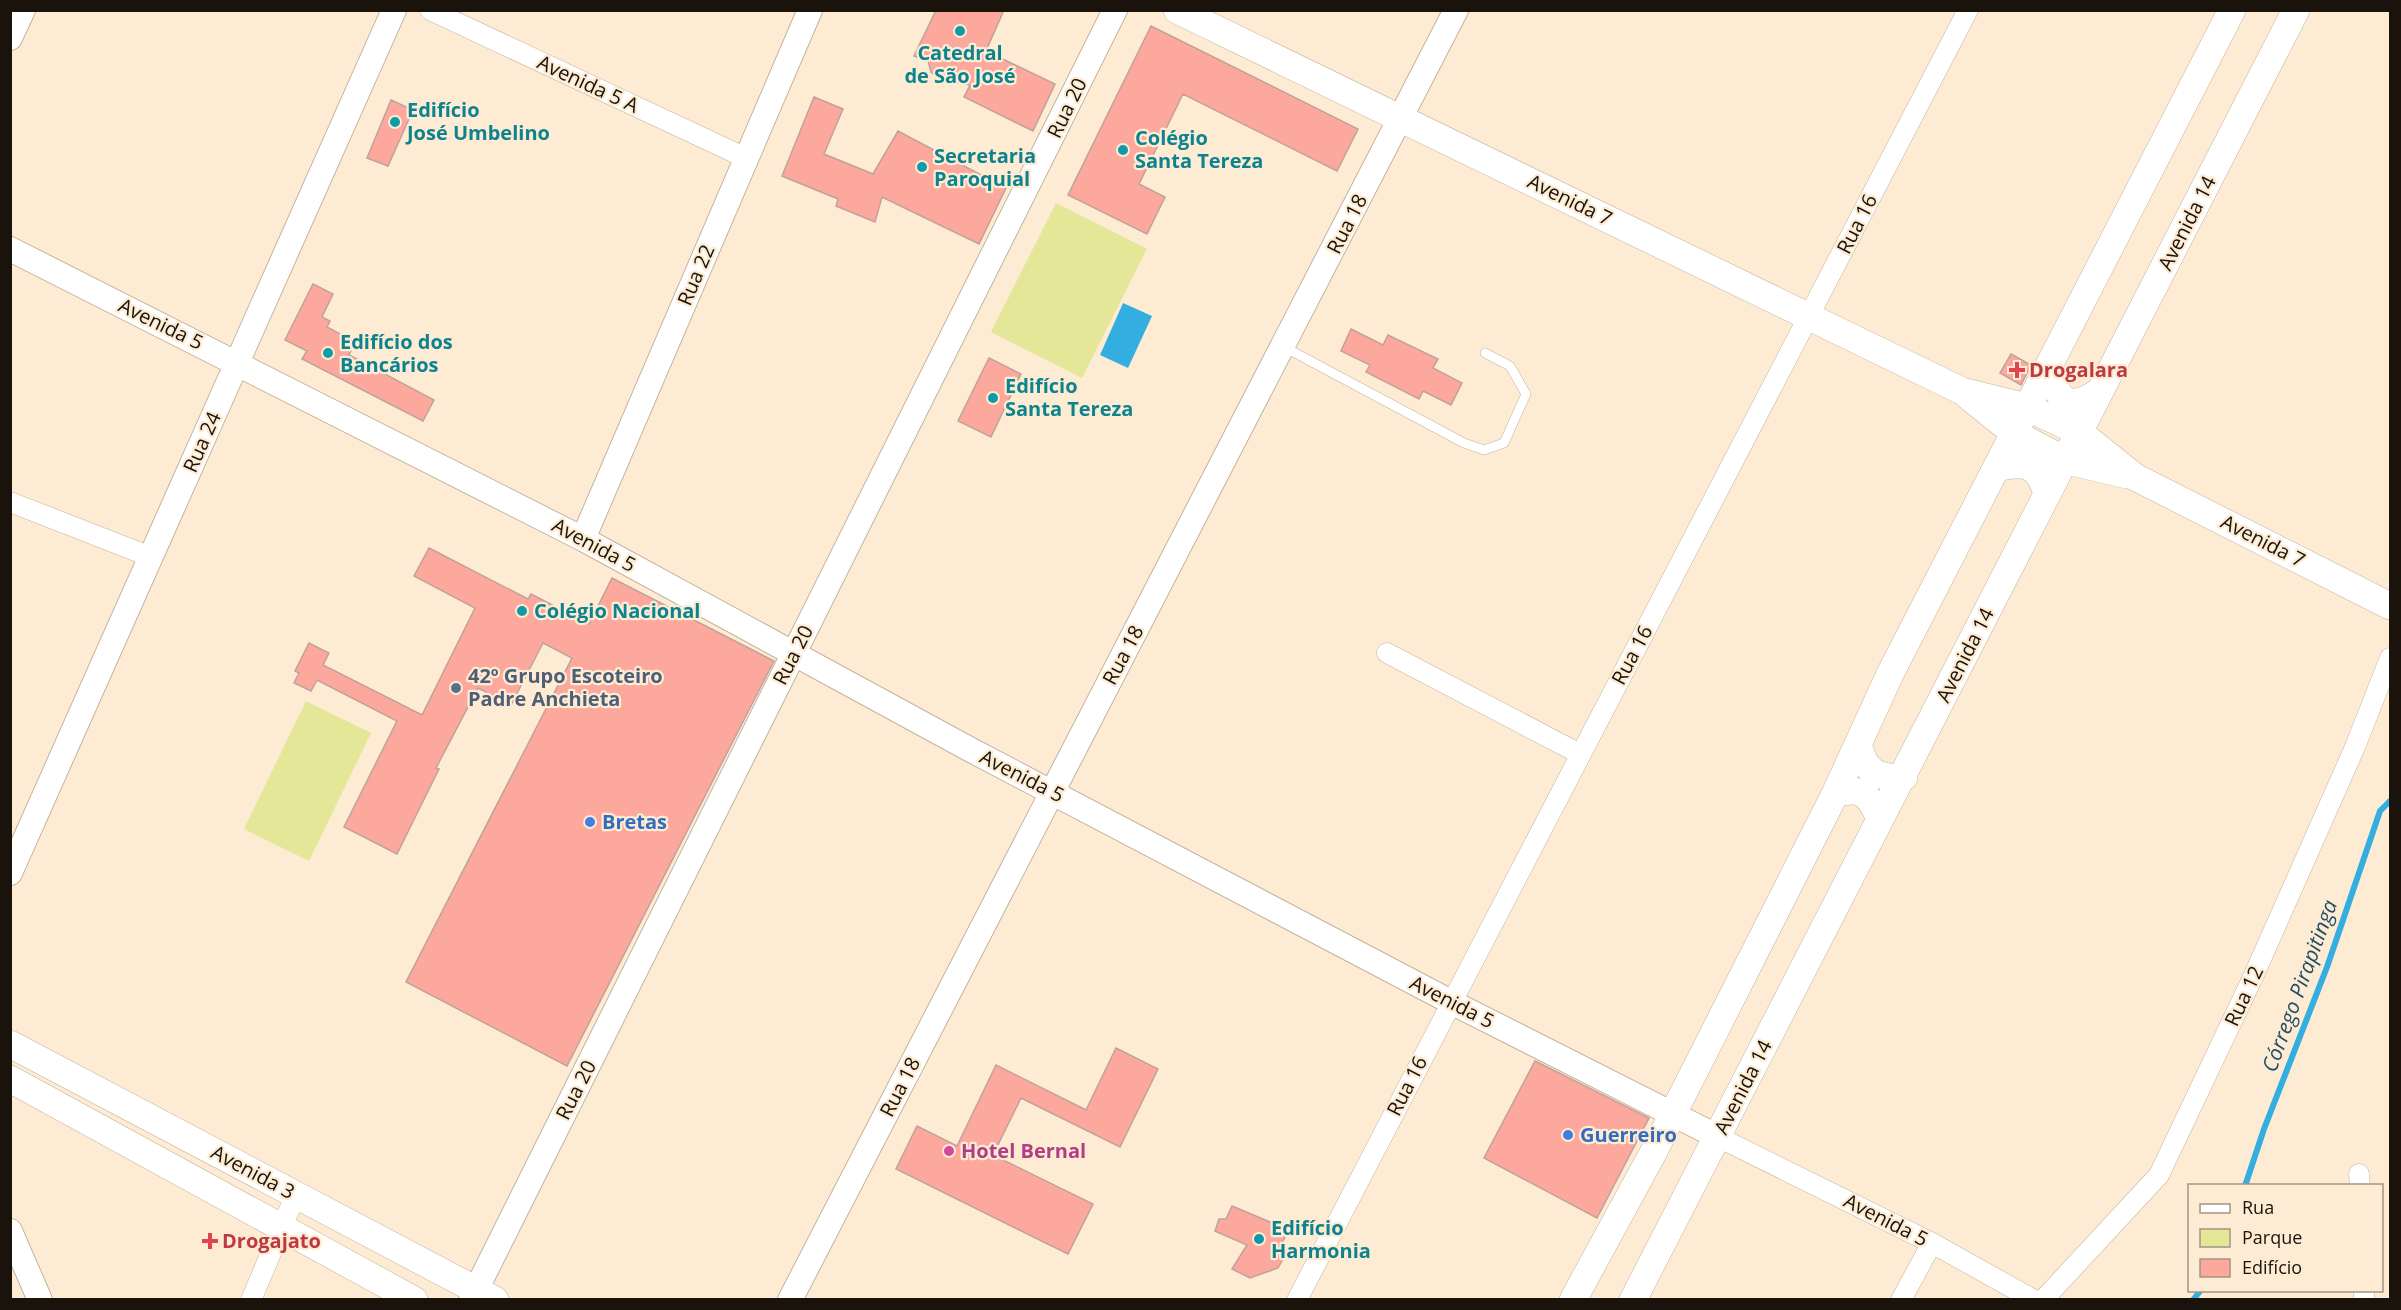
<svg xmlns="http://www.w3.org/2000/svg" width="2401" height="1310" font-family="'Open Sans',sans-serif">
  <rect width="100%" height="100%" fill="#fdecd3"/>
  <!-- green -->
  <path fill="#e3e797" d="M1056 203 1147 249 1082 378 991 332Z
    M306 701 371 733 309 861 244 829Z"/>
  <!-- water -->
  <path fill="#34aee1" d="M1123 303 1152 316 1128 368 1100 355Z"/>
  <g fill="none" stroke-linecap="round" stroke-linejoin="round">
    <!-- stream -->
    <path stroke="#34aee1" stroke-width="6" d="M2245 1186 2264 1129 2327 967 2380 811 2390 801
      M2193 1300 2201 1290"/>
  </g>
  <!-- building -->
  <path fill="#fca89c" stroke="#c0a19d" stroke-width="1.5" d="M936 10H1004L986 51 1055 84 1033 131 964 97 970 85 940 80 931 72 928 61 914 56Z
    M1151 26 1358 129 1337 171 1183 94 1139 184 1165 197 1147 234 1068 195Z
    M814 97 843 109 824 154 873 174 898 131 1006 188 979 244 882 197 875 222 836 206 838 199 782 176Z
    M391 100 413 110 388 166 367 158Z
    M313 284 333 294 322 317 330 321 327 327 355 342 349 355 434 400 423 421 302 359 307 351 285 340Z
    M1351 329 1383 345 1388 335 1438 359 1433 368 1462 383 1451 405 1423 391 1419 399 1366 372 1370 365 1341 351Z
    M2011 354 2031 365 2021 385 2000 373Z
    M989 358 1021 374 991 437 958 421Z
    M429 548 528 599 531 594 589 624 612 578 774 661 567 1066 406 982 572 658 543 643 511 705 478 688 436 768 439 769 397 854 344 827 397 721 317 680 311 691 294 683 299 673 295 671 309 643 329 653 323 665 422 715 475 608 414 576Z
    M1116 1048 1158 1069 1120 1147 1021 1098 993 1155 1093 1204 1068 1254 896 1169 917 1126 957 1146 996 1065 1086 1110Z
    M1535 1061 1649 1118 1597 1218 1484 1158Z
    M1232 1206 1289 1230 1279 1248 1287 1252 1278 1268 1250 1278 1232 1269 1247 1245 1215 1231 1219 1219H1226Z"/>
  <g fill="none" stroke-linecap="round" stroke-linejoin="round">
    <!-- service casing -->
    <g stroke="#c4b49d" stroke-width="10">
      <path id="service" d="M1284 347 1464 443 1484 450 1504 443 1526 394 1510 366 1485 353"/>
    </g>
    <!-- minor casing -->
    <g stroke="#c4b49d" stroke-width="21">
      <path id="minor" d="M430 10 746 158
        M10 502 151 557
        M1387 653 1580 754
        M1718 1137 1932 1243 2034 1300
        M2359 1174 2360 1186
        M2364 1290V1300
        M251 1300 296 1194
        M1297 1300 1968 10
        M1901 1300 1932 1243
        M2043 1300 2159 1175 2253 977 2355 747 2390 658"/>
    </g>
    <!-- tertiary casing -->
    <g stroke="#c4b49d" stroke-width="26">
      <path id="tertiary" d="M10 38 23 10
        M10 249 583 539 971 750 1451 1002 1718 1137
        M583 539 810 10
        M10 873 394 10
        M10 1231 40 1300
        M471 1300 1115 10
        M790 1300 1456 10"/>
    </g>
    <!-- secondary casing -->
    <g stroke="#c4b49d" stroke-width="28">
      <path id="secondary" d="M1177 10 1962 391 2027 407 2079 432 2135 477 2390 606
        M2050 366C2056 401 2068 413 2100 391
        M1968 396 2014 433 2064 460 2127 475
        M1996 468C2025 461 2037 463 2047 493
        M1859 747C1865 772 1878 779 1904 777
        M1835 794C1862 786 1869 794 1880 819
        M10 1044 495 1300
        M10 1079 414 1300
        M1573 1300 1653 1153 1835 794 1891 672 2232 10
        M1633 1300 2296 10"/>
    </g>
    <!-- service -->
    <use href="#service" stroke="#fff" stroke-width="9"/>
    <!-- minor -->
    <use href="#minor" stroke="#fff" stroke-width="20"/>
    <!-- tertiary -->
    <use href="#tertiary" stroke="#fff" stroke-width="24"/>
    <!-- secondary -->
    <use href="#secondary" stroke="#fff" stroke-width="27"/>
  </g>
  <!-- markers -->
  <g fill="#0f9aa8" stroke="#fdecd3" stroke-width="2">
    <circle cx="960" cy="31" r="6"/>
    <circle cx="395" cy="122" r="6"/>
    <circle cx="1123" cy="150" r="6"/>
    <circle cx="922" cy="167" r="6"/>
    <circle cx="328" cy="353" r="6"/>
    <circle cx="993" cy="398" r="6"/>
    <circle cx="522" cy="611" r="6"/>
    <circle cx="1259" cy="1239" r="6"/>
  </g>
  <g fill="#e0444e" stroke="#fdecd3" stroke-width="2">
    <path d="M2014 361h6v6h6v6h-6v6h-6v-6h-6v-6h6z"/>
    <path d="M207 1232h6v6h6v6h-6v6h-6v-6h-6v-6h6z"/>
  </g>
  <circle fill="#5c6f8a" stroke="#fdecd3" stroke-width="2" cx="456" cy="688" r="6"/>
  <g fill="#3f7fe0" stroke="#fdecd3" stroke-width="2">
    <circle cx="590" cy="822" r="6"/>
    <circle cx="1568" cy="1135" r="6"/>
  </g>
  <circle fill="#d1479c" stroke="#fdecd3" stroke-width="2" cx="949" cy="1151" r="6"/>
  <g text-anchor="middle" stroke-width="4.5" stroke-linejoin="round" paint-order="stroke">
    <!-- culture labels -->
    <g font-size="20" font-weight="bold" fill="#0d838f" stroke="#fdecd3" text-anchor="start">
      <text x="960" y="60" text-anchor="middle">Catedral<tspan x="960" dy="23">de São José</tspan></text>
      <text x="407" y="117">Edifício<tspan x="407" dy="23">José Umbelino</tspan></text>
      <text x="1135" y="145">Colégio<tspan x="1135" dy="23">Santa Tereza</tspan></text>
      <text x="934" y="163">Secretaria<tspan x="934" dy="23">Paroquial</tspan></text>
      <text x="340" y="349">Edifício dos<tspan x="340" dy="23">Bancários</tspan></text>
      <text x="1005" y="393">Edifício<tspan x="1005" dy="23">Santa Tereza</tspan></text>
      <text x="534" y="618">Colégio Nacional</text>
      <text x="1271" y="1235">Edifício<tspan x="1271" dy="23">Harmonia</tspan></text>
    </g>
    <!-- street labels -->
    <g font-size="20" fill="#19130b" stroke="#fdecd3">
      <text transform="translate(588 84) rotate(25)" y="7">Avenida 5 A</text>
      <text transform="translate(1067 108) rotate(-64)" y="7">Rua 20</text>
      <text transform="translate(1570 200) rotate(26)" y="7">Avenida 7</text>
      <text transform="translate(2187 223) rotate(-63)" y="7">Avenida 14</text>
      <text transform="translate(1347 224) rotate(-63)" y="7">Rua 18</text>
      <text transform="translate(1857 224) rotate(-63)" y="7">Rua 16</text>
      <text transform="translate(696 275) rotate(-67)" y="7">Rua 22</text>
      <text transform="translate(161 324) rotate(26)" y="7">Avenida 5</text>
      <text transform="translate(202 442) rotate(-66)" y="7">Rua 24</text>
      <text transform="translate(2263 541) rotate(27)" y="7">Avenida 7</text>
      <text transform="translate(594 545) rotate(28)" y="7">Avenida 5</text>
      <text transform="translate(793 655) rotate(-63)" y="7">Rua 20</text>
      <text transform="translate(1123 655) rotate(-62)" y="7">Rua 18</text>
      <text transform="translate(1632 655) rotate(-62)" y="7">Rua 16</text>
      <text transform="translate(1965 655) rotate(-63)" y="7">Avenida 14</text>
      <text transform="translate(1022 776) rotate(27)" y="7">Avenida 5</text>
      <text transform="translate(2244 996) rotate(-65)" y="7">Rua 12</text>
      <text transform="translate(1452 1002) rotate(27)" y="7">Avenida 5</text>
      <text transform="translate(1407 1086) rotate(-63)" y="7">Rua 16</text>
      <text transform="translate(900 1087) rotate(-63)" y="7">Rua 18</text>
      <text transform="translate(1743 1087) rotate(-63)" y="7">Avenida 14</text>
      <text transform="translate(576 1090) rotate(-63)" y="7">Rua 20</text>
      <text transform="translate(253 1172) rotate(28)" y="7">Avenida 3</text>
      <text transform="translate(1886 1220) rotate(27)" y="7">Avenida 5</text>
    </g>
    <!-- health labels -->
    <g font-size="20" font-weight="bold" fill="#be3a42" stroke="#fdecd3" text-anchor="start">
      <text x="2029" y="377">Drogalara</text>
      <text x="222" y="1248">Drogajato</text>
    </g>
    <!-- service labels -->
    <g font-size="20" font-weight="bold" fill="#4e5e75" stroke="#fdecd3" text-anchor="start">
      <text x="468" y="683">42º Grupo Escoteiro<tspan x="468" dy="23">Padre Anchieta</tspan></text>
    </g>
    <!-- shop labels -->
    <g font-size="20" font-weight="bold" fill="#366cbe" stroke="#fdecd3" text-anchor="start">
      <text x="602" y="829">Bretas</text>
      <text x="1580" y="1142">Guerreiro</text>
    </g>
    <!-- hotel labels -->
    <g font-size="20" font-weight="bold" fill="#b23c85" stroke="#fdecd3" text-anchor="start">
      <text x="961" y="1158">Hotel Bernal</text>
    </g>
    <!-- water labels -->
    <g font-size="21" font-style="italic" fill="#204f65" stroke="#fdecd3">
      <text transform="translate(2300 986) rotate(-70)" y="7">Córrego Pirapitinga</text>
    </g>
  </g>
  <!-- border -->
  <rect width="2401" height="1310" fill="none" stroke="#19130b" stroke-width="24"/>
  <!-- legend -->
  <rect x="2188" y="1184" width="195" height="108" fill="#fdecd3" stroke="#a29583" stroke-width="1.5"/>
  <rect x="2200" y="1204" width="30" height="9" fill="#ffffff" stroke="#a29583" stroke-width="1.5"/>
  <text x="2242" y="1214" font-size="18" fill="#19130b">Rua</text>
  <rect x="2200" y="1229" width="30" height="18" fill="#e3e797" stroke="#a29583" stroke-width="1.5"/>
  <text x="2242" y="1244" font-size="18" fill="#19130b">Parque</text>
  <rect x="2200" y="1259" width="30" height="18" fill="#fca89c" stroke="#a29583" stroke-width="1.5"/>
  <text x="2242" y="1274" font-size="18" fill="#19130b">Edifício</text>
</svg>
